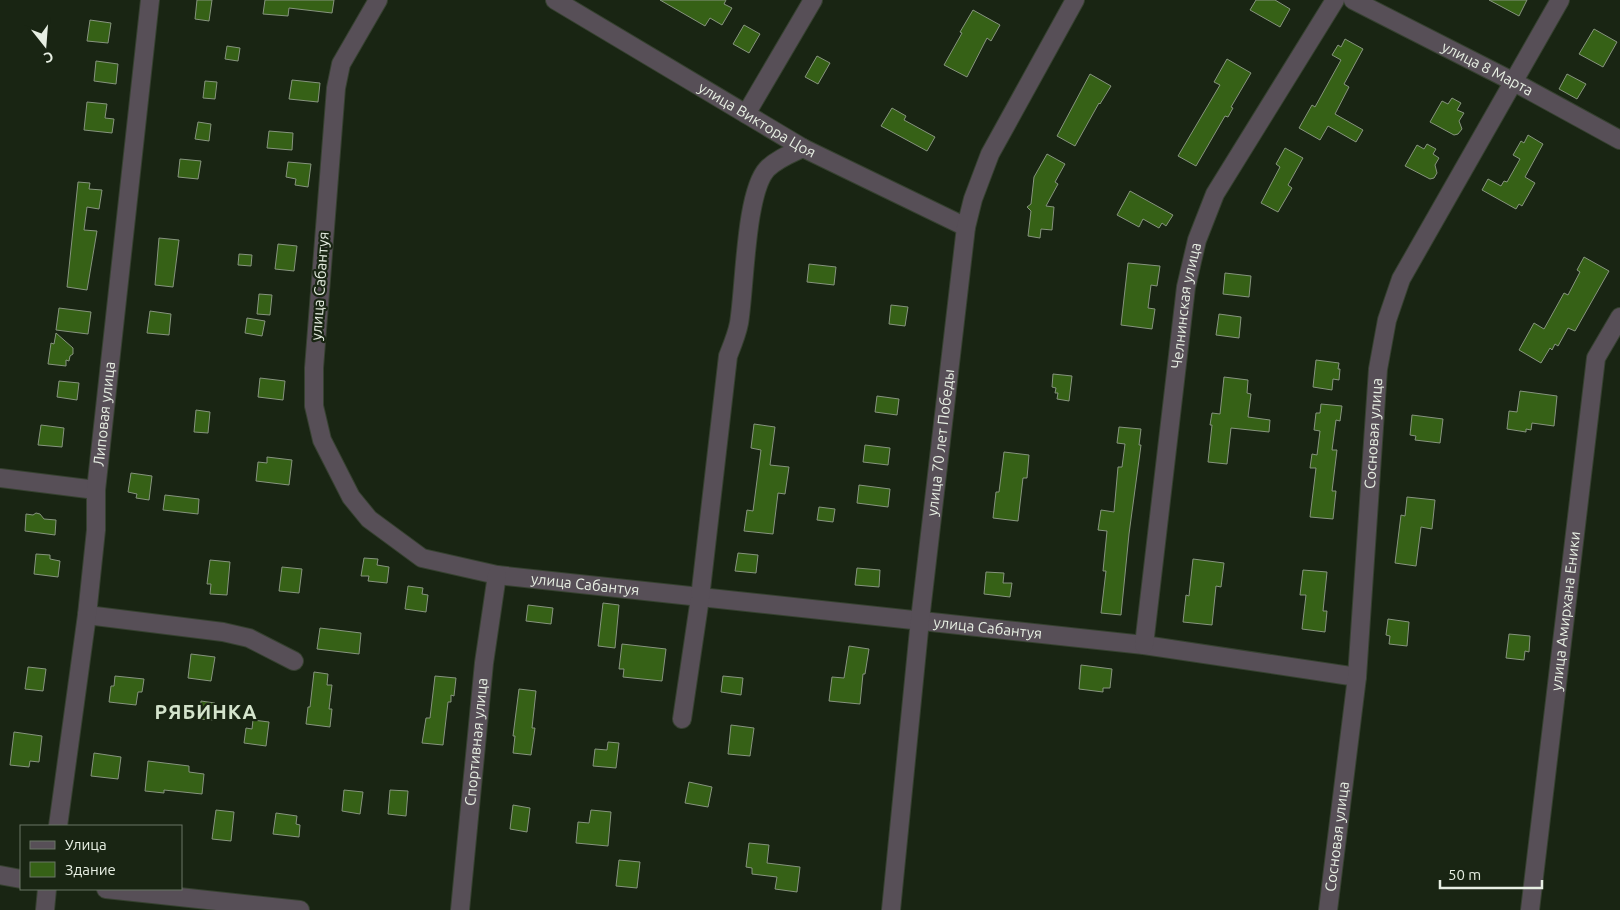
<svg xmlns="http://www.w3.org/2000/svg" width="1620" height="910" font-family="Ubuntu,sans-serif">
  <rect width="100%" height="100%" fill="#192513"/>
  <!-- building -->
  <path fill="#366116" stroke="#86947e" d="M197 0H212L209 21 195 19Z
    M265 0H334L332 13 289 8 288 16 263 14Z
    M660 0H726L724 4 732 8 722 25 710 18 705 26Z
    M1256 0H1275L1290 9 1280 27 1250 10Z
    M1489 0H1527L1519 16Z
    M973 10 1000 25 991 41 987 38 967 77 944 65 962 33 960 32Z
    M90 20 111 23 108 43 87 41Z
    M744 25 760 34 749 53 733 44Z
    M1594 29 1617 42 1603 67 1579 54Z
    M1345 39 1363 49 1344 84 1349 87 1335 114 1363 130 1356 142 1328 126 1320 140 1299 128 1312 105 1315 107 1341 60 1332 55 1338 45 1341 47Z
    M227 46 240 48 238 61 225 59Z
    M817 56 830 63 818 84 805 77Z
    M1227 59 1251 73 1231 107 1233 108 1228 117 1225 116 1196 166 1178 156 1220 85 1214 82Z
    M96 61 118 64 116 84 94 81Z
    M1090 74 1111 86 1100 104 1099 103 1075 146 1057 136Z
    M1567 74 1586 84 1577 99 1559 89Z
    M292 80 320 83 318 102 289 99Z
    M205 81 217 82 215 99 203 98Z
    M1452 98 1461 103 1457 110 1464 113 1459 121 1462 129 1458 134 1454 135 1430 122 1442 101 1448 104Z
    M87 102 107 104 105 118 114 119 112 133 84 130Z
    M892 108 906 116 904 120 935 137 927 151 881 126Z
    M198 122 211 124 209 141 195 139Z
    M269 131 293 133 292 150 267 148Z
    M1528 135 1543 144 1525 177 1535 183 1522 206 1519 204 1516 209 1482 190 1488 179 1501 186 1504 181 1507 182 1520 159 1513 155 1521 141 1524 143Z
    M1427 144 1436 149 1433 154 1439 158 1435 165 1437 173 1434 178 1430 179 1405 166 1417 145 1424 149Z
    M1285 148 1303 158 1288 185 1292 188 1278 212 1261 203 1280 167 1276 164Z
    M1047 154 1065 164 1055 182 1058 184 1046 206 1054 207 1052 230 1041 229 1040 238 1028 236 1031 211 1027 207 1031 204 1034 177Z
    M180 159 201 161 198 179 178 177Z
    M288 162 311 164 308 187 295 185 296 179 286 177Z
    M78 182 90 183 89 189 102 190 99 209 87 207 84 230 97 231 87 290 67 287Z
    M1130 191 1173 215 1166 226 1162 223 1159 228 1143 219 1139 227 1117 215Z
    M159 238 179 240 173 287 155 285Z
    M278 244 297 246 294 271 275 269Z
    M239 254 252 255 251 266 238 265Z
    M1584 257 1609 271 1575 331 1568 328 1558 346 1555 344 1552 350 1550 348 1541 363 1519 350 1534 323 1544 329 1564 293 1568 295 1580 272 1577 270Z
    M1128 263 1160 266 1157 286 1151 285 1148 308 1155 309 1152 329 1121 325Z
    M809 264 836 267 834 285 807 282Z
    M1225 273 1251 276 1249 297 1223 294Z
    M259 294 272 295 270 315 257 314Z
    M891 305 908 307 905 326 889 324Z
    M59 308 91 312 88 334 56 330Z
    M150 311 171 314 169 335 147 333Z
    M1219 314 1241 317 1239 338 1216 335Z
    M247 318 265 321 262 336 245 333Z
    M56 333 73 348V354L70 356 69 361 66 360V366L48 364 51 343 54 344Z
    M1316 360 1339 363 1338 369H1340L1339 380 1333 379 1332 390 1313 387Z
    M1053 374 1072 376 1069 401 1057 399 1058 393H1055L1056 388 1052 387Z
    M1224 377 1248 380 1247 393 1251 394 1248 417 1270 420 1269 432 1231 428 1227 464 1208 462 1212 425H1210L1212 413 1220 414Z
    M260 378 285 381 283 400 258 397Z
    M59 381 79 383 77 400 57 397Z
    M1520 391 1557 396 1554 426 1532 423 1531 430 1526 429V432L1507 429 1509 411 1517 412Z
    M877 396 899 399 897 415 875 412Z
    M1321 404 1342 406 1340 421 1336 420 1332 450H1337L1332 491H1336L1333 519 1310 517 1316 468H1310L1312 454 1317 455 1320 431 1314 430 1316 413H1320Z
    M196 410 210 412 208 433 194 432Z
    M1412 415 1443 419 1440 443 1415 440 1416 436 1410 435Z
    M754 424 775 427 770 465 789 467 785 494 778 493 773 534 744 531 747 510 753 511 761 450 751 448Z
    M41 425 64 428 62 447 38 445Z
    M1119 427 1141 429 1139 445H1141L1129 534 1121 615 1101 613 1106 571H1103L1107 531 1098 530 1101 510 1114 512 1118 467H1122L1125 444 1117 443Z
    M865 445 890 448 888 465 863 462Z
    M1004 452 1029 455 1027 478H1023L1018 521 993 518 996 492H999Z
    M267 457 292 460 289 485 256 481 258 462 267 463Z
    M131 473 152 476 149 500 136 498 137 494 128 492Z
    M859 485 890 489 888 507 857 503Z
    M165 495 199 499 198 514 163 510Z
    M1407 497 1435 500 1432 529 1421 527 1416 566 1395 563 1401 515 1405 516Z
    M819 507 835 509 833 522 817 520Z
    M36 513 40 514 44 519 56 520 55 535 25 531 26 514 33 515Z
    M738 553 758 555 756 573 735 571Z
    M36 554 50 555V559L60 561 58 577 34 574Z
    M364 558 378 559 377 565 389 567 387 583 368 581 369 576H361Z
    M1193 559 1224 563 1221 587 1216 586 1212 625 1183 622 1186 595 1189 596Z
    M210 560 230 562 227 595 210 594 211 584H207Z
    M282 567 302 569 299 593 279 591Z
    M857 568 880 570 879 587 855 585Z
    M1303 570 1327 572 1323 611H1327L1325 632 1302 629 1306 595H1300Z
    M986 572 1004 573 1003 583H1012L1010 597 984 594Z
    M408 586 423 588 422 594 428 595 426 612 405 609Z
    M603 603 619 605 615 648 598 646Z
    M528 605 553 608 551 624 526 621Z
    M1388 619 1409 622 1407 646 1389 644 1390 636 1386 635Z
    M320 628 361 633 359 654 317 649Z
    M1509 634 1530 636 1529 652 1525 651 1524 660 1506 658Z
    M622 644 666 649 662 681 623 677 624 669H619Z
    M849 646 869 649 865 674H863L860 704 829 701 832 677 844 678Z
    M191 654 215 657 211 681 188 678Z
    M1081 665 1112 669 1110 688H1103V692L1079 689Z
    M28 667 46 669 43 691 25 689Z
    M314 672 328 674 327 685H332L329 709H332L330 727 306 724 308 707H310Z
    M115 676 144 679 142 692H138L136 705 109 702 111 686H114Z
    M435 676 456 678 454 696 451 695V702H448L443 745 422 743 426 718H430Z
    M723 676 743 678 741 695 721 692Z
    M519 689 536 691 532 728H535L531 755 513 753 515 736H513Z
    M201 701 215 703 213 720 199 719Z
    M253 720 269 722 266 746 244 743 246 728 252 729Z
    M731 725 754 728 750 756 728 754Z
    M14 732 42 736 39 762 30 761 29 767 10 765Z
    M608 742 619 743 616 768 593 766 595 749 607 750Z
    M94 753 121 757 118 779 91 776Z
    M148 761 189 766V772L204 774 202 794 164 790V793L145 791Z
    M689 782 712 787 708 807 685 803Z
    M344 790 363 792 360 814 342 811Z
    M390 790 408 791 406 816 388 814Z
    M513 805 530 808 527 832 510 829Z
    M216 810 234 812 231 841 212 839Z
    M591 810 611 812 608 846 576 843 578 822 589 823Z
    M276 813 297 816 296 824 300 825 299 837 273 834Z
    M749 843 769 845 767 863 800 867 797 892 775 889 777 877 752 874V868L746 867Z
    M619 860 640 862 637 888 616 886Z"/>
  <g fill="none" stroke-linecap="round" stroke-linejoin="round">
    <!-- minor casing -->
    <g stroke="#364130" stroke-width="20">
      <g id="minor">
        <path id="s1" d="M378 0 341 64 336 88 314 368V406L322 440 351 497 369 519 422 558 497 575 1144 645 1357 677"/>
        <path id="s2" d="M555 0 803 148 966 227"/>
        <path id="s3" d="M1353 0 1514 82 1620 140"/>
        <path d="M746 114 813 0"/>
        <path d="M0 478 96 490"/>
        <path d="M87 615 223 632 249 638 294 661"/>
        <path id="s4" d="M1144 645 1186 287 1197 240 1215 194 1335 0"/>
        <path d="M682 719 700 598 728 356C732 346 737 334 739 323 745 288 745 193 767 169 777 159 790 154 803 148"/>
        <path id="s5" d="M58 826 87 615 96 530V490L150 0"/>
        <path d="M0 875 21 879"/>
        <path d="M106 889 300 910"/>
        <path d="M45 910 47 889"/>
        <path id="s6" d="M460 910 484 663 497 575"/>
        <path id="s7" d="M891 910 920 620 966 227 973 199 990 154 1075 0"/>
        <path id="s8" d="M1328 910 1357 677 1378 369 1387 320 1401 279 1560 0"/>
        <path id="s9" d="M1530 910 1596 358 1620 317"/>
      </g>
    </g>
    <!-- minor -->
    <use href="#minor" stroke="#574f57" stroke-width="18"/>
  </g>
  <g text-anchor="middle" stroke-width="4.5" stroke-linejoin="round" paint-order="stroke">
    <!-- street labels -->
    <g font-size="15" fill="#e7efe3" stroke="#192513">
      <text dy="5" stroke="none"><textPath href="#s3" startOffset="151">улица 8 Марта</textPath></text>
      <text dy="5" stroke="none"><textPath href="#s2" startOffset="235">улица Виктора Цоя</textPath></text>
      <text transform="translate(320 286) rotate(-86)" y="5">улица Сабантуя</text>
      <text dy="5" stroke="none"><textPath href="#s4" startOffset="342">Челнинская улица</textPath></text>
      <text dy="5" stroke="none"><textPath href="#s5" startOffset="415">Липовая улица</textPath></text>
      <text dy="5" stroke="none"><textPath href="#s8" startOffset="479">Сосновая улица</textPath></text>
      <text dy="5" stroke="none"><textPath href="#s7" startOffset="470">улица 70 лет Победы</textPath></text>
      <text dy="5" stroke="none"><textPath href="#s1" startOffset="776">улица Сабантуя</textPath></text>
      <text dy="5" stroke="none"><textPath href="#s9" startOffset="301">улица Амирхана Еники</textPath></text>
      <text dy="5" stroke="none"><textPath href="#s1" startOffset="1181">улица Сабантуя</textPath></text>
      <text dy="5" stroke="none"><textPath href="#s6" startOffset="169">Спортивная улица</textPath></text>
      <text dy="5" stroke="none"><textPath href="#s8" startOffset="74">Сосновая улица</textPath></text>
    </g>
    <!-- district labels -->
    <g font-size="20" font-weight="bold" letter-spacing="1" fill="#d4e4cc" stroke="#192513">
      <text x="206" y="719">РЯБИНКА</text>
    </g>
  </g>
  <!-- legend -->
  <rect x="20" y="825" width="162" height="65" fill="#192513" stroke="#6b7666"/>
  <rect x="30" y="841" width="25" height="8" fill="#574f57" stroke="#6b7666"/>
  <text x="65" y="850" font-size="15" fill="#e7efe3">Улица</text>
  <rect x="30" y="862" width="25" height="15" fill="#366116" stroke="#6b7666"/>
  <text x="65" y="875" font-size="15" fill="#e7efe3">Здание</text>
  <!-- north arrow -->
  <g transform="translate(45 45) rotate(163)" stroke="#192513" stroke-width="4" paint-order="stroke">
  <path d="M0-4L9 19L0 12L-9 19Z" fill="#e7efe3"/>
  <text y="-8" font-size="14" font-weight="bold" text-anchor="middle" fill="#e7efe3">С</text>
  </g>
  <!-- scale -->
  <path d="M1440 880v8h102v-8" fill="none" stroke="#e7efe3" stroke-width="2.5"/>
  <text x="1448" y="880" font-size="15" fill="#e7efe3" stroke="#192513" stroke-width="4" paint-order="stroke">50 m</text>
</svg>
